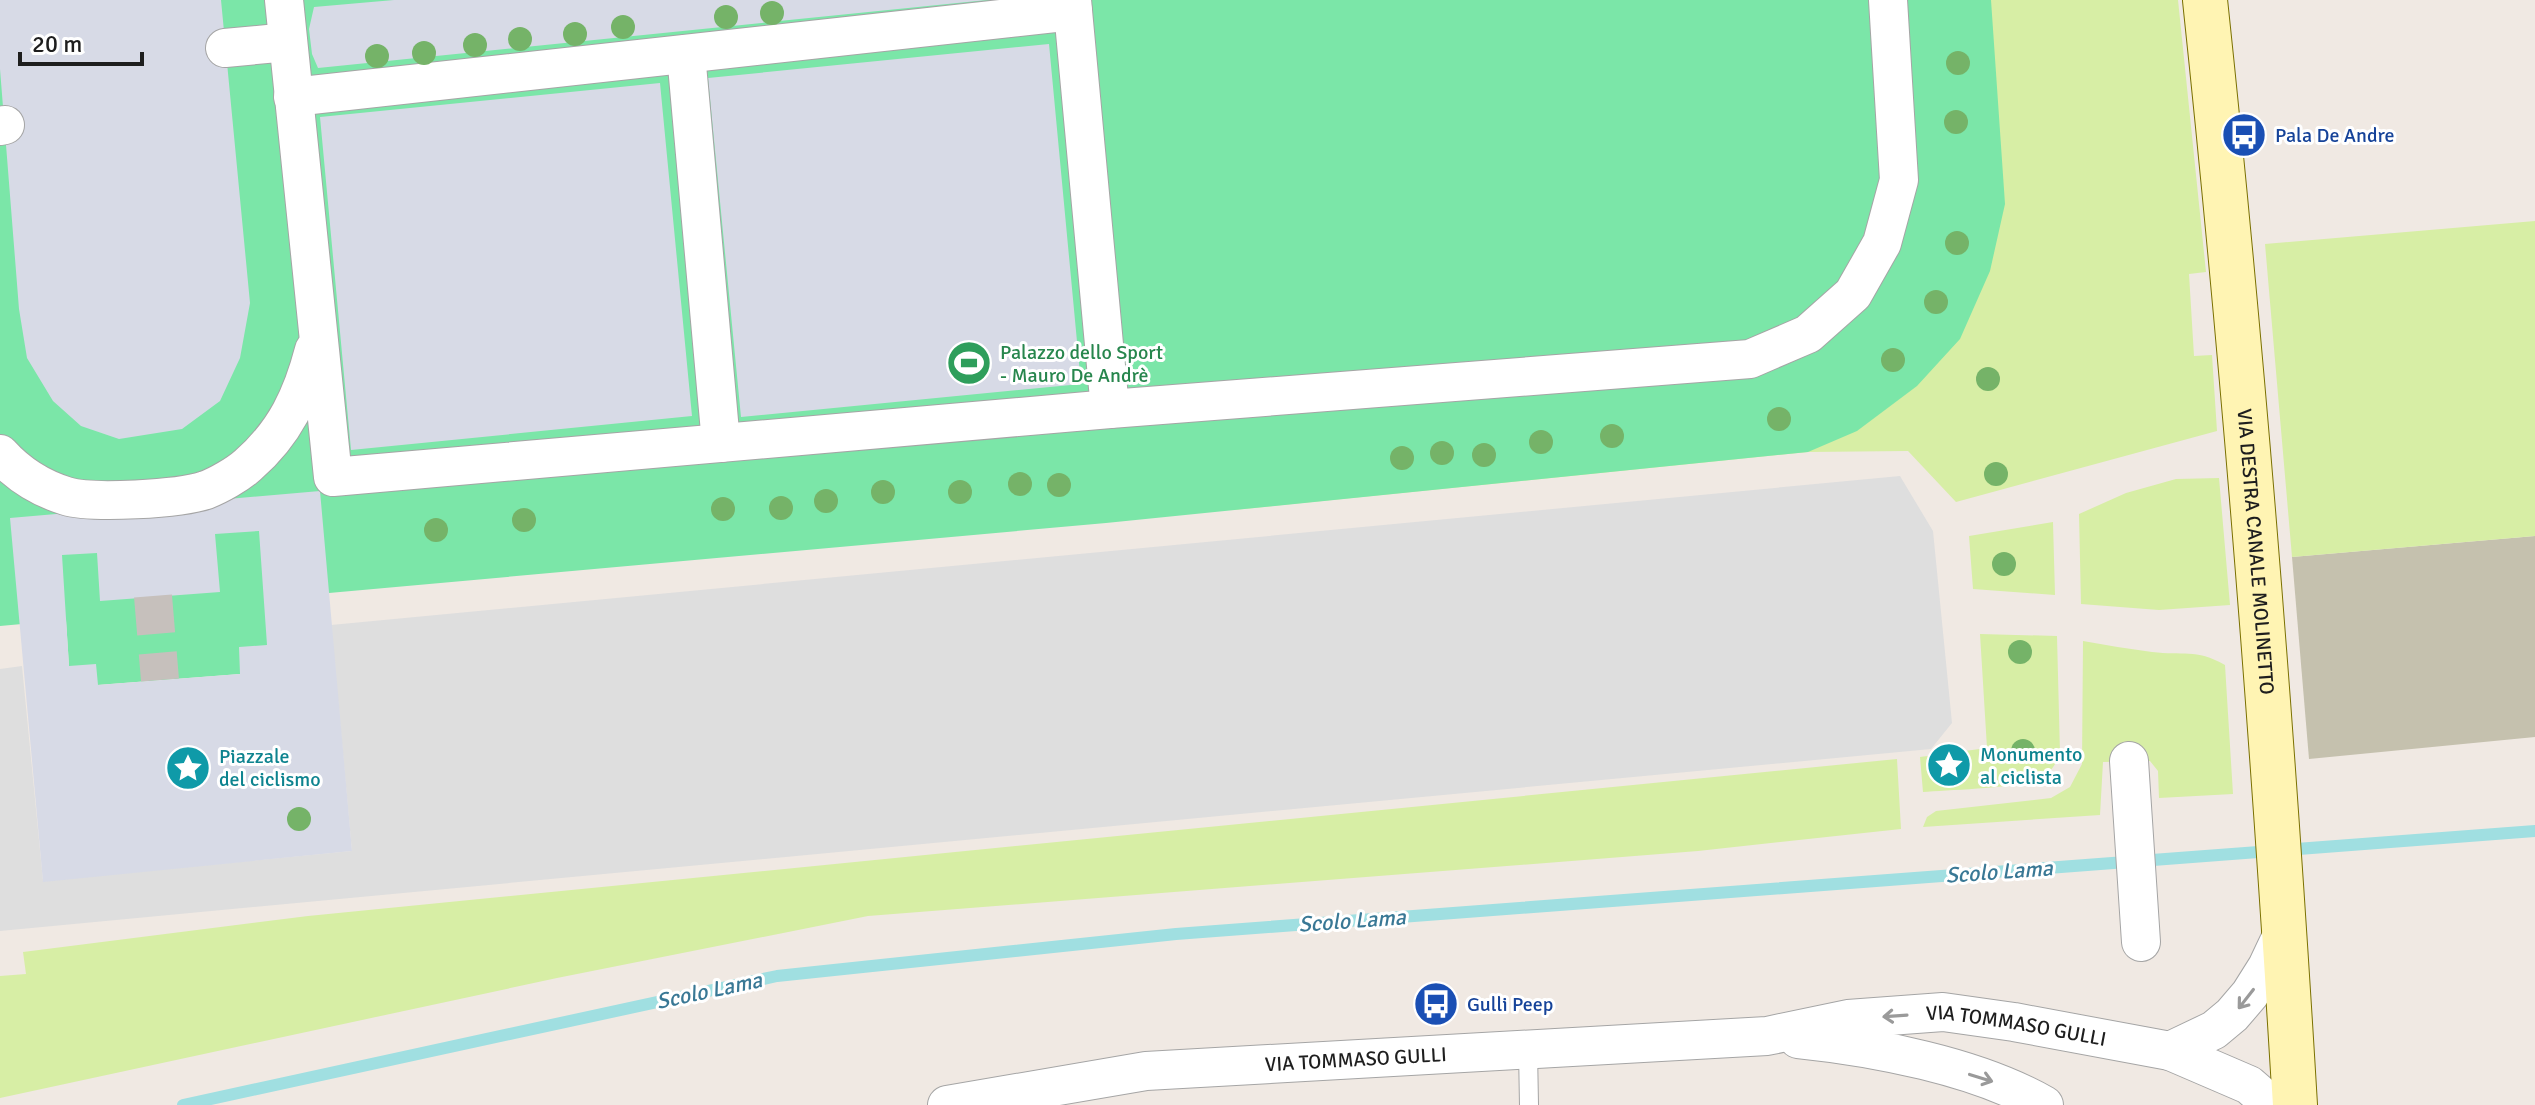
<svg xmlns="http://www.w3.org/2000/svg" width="2535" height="1105" font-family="Signika,sans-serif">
  <rect width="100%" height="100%" fill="#f0e9e3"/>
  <!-- construction -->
  <path fill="#c5c1ae" d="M2535 536V737L2309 759 2292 557Z"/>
  <!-- grass -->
  <path fill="#d7eea5" d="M1904 0H2178L2206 272 2189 274 2194 356 2212 355 2217 431 1956 502 1908 451 1808 452 1234 510Z
    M2535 221V536L2292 557 2265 244Z
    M2219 478 2230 605 2159 610 2081 604 2079 514 2126 493 2176 479Z
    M2053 522 2055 595 1973 589 1969 536Z
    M1980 634 2057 636 2060 754C2056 763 2051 773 2041 778 2023 788 1948 790 1923 792L1920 757 1987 748Z
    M2083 641C2106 645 2129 649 2152 652 2183 656 2195 648 2225 665L2233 794 2159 798 2158 771 2150 761 2103 762 2100 815 1923 827 1927 817 1936 811 2051 798 2070 787 2082 764Z
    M1897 759 1901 829 1698 851 868 916 557 978 0 1098V976L26 974 23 952 308 916Z"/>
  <!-- pitch -->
  <path fill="#7be6a8" d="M0 0H1991L2005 204 1990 271 1960 339 1917 386 1857 431 1808 452 1106 523 329 593 267 645 240 674 97 685 69 666 66 620 0 626Z"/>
  <!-- parking -->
  <path fill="#dedede" d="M1900 476 1933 531 1952 723 1931 749 0 931V669L22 666 43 881 352 851 331 625Z"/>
  <!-- plaza -->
  <path fill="#d7dae6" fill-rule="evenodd" d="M0 0H221L250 303 240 358 220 401 182 429 119 439 81 426 53 401 27 358 19 309 0 69Z
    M394 0H987L318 68 312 54 309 29 314 7Z
    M1049 44 1081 384 741 417 708 78Z
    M660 83 692 416 351 450 320 117Z
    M320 491 352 851 43 882 10 518ZM259 531 267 645 239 647 240 674 98 685 96 664 69 666 62 555 97 553 100 601 220 592 215 534Z"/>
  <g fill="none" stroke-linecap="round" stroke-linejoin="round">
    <!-- stream -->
    <path stroke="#a0dfe1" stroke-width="12" d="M183 1105 777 976 1176 934 2535 831"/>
    <!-- street-tunnel -->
    <path stroke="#c6c0bc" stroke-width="38" stroke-dasharray="38 19" stroke-linecap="butt" d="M153 596 160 680"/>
    <!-- lane casing -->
    <g stroke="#a5a5a5" stroke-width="20">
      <path id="lane" d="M1528 1050 1529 1105"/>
    </g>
    <!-- street casing -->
    <g stroke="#a5a5a5" stroke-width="40">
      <g id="street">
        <path d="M284 0 333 477 1110 409"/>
        <path d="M1072 0 1110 409 1750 359 1808 334 1853 294 1882 243 1899 180 1888 0"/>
        <path d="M225 48 288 42"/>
        <path d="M686 54 721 443"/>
        <path d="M293 97 1073 11"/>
        <path d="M0 126 5 125"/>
        <path d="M0 454C18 474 40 488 66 496 92 504 180 499 206 490 219 485 238 474 248 465 285 433 302 396 314 350"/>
        <path d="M2129 761 2141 942"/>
        <path d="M1798 1039C1875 1047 1976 1066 2044 1105"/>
        <path d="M2170 1051 2249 1085 2272 1105"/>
        <path id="s1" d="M947 1105 1146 1071 1767 1036 1848 1019 1943 1012 2014 1022 2170 1051 2214 1030 2232 1015 2250 994 2267 967 2284 931"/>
      </g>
    </g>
    <!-- secondary casing -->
    <g stroke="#7a7000" stroke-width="46">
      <g id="secondary">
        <path id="s2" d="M2205 0C2244 367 2273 736 2295 1105"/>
      </g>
    </g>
    <!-- lane -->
    <use href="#lane" stroke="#fff" stroke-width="18"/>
    <!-- street -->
    <use href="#street" stroke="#fff" stroke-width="38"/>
    <!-- secondary -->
    <use href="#secondary" stroke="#fff4b3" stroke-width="44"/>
  </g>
  <!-- trees -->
  <g fill="#75b368">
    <circle cx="772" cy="13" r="12"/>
    <circle cx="726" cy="17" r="12"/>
    <circle cx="623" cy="27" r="12"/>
    <circle cx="575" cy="34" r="12"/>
    <circle cx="520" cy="39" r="12"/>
    <circle cx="475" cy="45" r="12"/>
    <circle cx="424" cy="53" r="12"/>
    <circle cx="377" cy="56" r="12"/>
    <circle cx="1958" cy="63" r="12"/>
    <circle cx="1956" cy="122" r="12"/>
    <circle cx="1957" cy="243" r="12"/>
    <circle cx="1936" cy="302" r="12"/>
    <circle cx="1893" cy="360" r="12"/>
    <circle cx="1988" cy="379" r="12"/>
    <circle cx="1779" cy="419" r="12"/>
    <circle cx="1612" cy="436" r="12"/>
    <circle cx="1541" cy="442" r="12"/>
    <circle cx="1442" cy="453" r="12"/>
    <circle cx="1484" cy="455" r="12"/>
    <circle cx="1402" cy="458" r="12"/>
    <circle cx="1996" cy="474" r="12"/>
    <circle cx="1020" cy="484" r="12"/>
    <circle cx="1059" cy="485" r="12"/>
    <circle cx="883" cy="492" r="12"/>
    <circle cx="960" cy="492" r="12"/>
    <circle cx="826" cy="501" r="12"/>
    <circle cx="781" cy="508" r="12"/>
    <circle cx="723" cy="509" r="12"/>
    <circle cx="524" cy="520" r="12"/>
    <circle cx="436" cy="530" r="12"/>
    <circle cx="2004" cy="564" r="12"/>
    <circle cx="2020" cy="652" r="12"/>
    <circle cx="2023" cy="751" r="12"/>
    <circle cx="299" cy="819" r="12"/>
  </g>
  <!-- one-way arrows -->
  <defs><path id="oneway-shaft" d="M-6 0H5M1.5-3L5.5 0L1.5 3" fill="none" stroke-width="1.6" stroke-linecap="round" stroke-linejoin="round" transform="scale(2)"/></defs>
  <g stroke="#9a9a9a">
    <use href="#oneway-shaft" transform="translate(2246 999) rotate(128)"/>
    <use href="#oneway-shaft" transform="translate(1895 1016) rotate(176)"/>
    <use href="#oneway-shaft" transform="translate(1981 1078) rotate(17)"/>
  </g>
  <!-- icons -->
  <defs>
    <g id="bus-disc" transform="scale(2.3)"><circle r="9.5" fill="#1a4fb4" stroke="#fff"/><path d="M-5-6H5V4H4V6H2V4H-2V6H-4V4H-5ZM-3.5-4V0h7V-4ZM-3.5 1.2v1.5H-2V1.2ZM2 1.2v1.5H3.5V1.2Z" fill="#fff"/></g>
    <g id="stadium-disc" transform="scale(2.3)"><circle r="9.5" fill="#2e9e5b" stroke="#fff"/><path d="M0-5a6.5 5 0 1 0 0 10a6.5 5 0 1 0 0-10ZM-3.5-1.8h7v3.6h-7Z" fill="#fff"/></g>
    <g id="sight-disc" transform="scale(2.3)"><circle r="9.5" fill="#0f9aa8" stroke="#fff"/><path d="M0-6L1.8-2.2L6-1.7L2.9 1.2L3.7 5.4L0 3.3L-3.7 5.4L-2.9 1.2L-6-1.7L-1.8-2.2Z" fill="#fff"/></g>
  </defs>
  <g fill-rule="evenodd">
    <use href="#bus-disc" x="2244" y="135"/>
    <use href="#stadium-disc" x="969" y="363"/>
    <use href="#sight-disc" x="1949" y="765"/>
    <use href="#sight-disc" x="188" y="768"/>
    <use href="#bus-disc" x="1436" y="1004"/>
  </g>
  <g text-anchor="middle" stroke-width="6" stroke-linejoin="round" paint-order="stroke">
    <!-- transit labels -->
    <g font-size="20" fill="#164399" stroke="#fff" text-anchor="start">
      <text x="2275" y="142">Pala De Andre</text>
      <text x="1467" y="1011">Gulli Peep</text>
    </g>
    <!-- leisure labels -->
    <g font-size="20" fill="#27864d" stroke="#fff" text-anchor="start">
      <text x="1000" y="359">Palazzo dello Sport<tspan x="1000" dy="23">- Mauro De Andrè</tspan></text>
    </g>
    <!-- street labels -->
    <g font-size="20" fill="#1e1e1e" stroke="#fff">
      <text dy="7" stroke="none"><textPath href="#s2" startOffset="554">VIA DESTRA CANALE MOLINETTO</textPath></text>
      <text dy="7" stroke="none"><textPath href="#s1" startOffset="1076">VIA TOMMASO GULLI</textPath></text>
      <text dy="7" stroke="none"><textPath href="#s1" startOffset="412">VIA TOMMASO GULLI</textPath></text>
    </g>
    <!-- culture labels -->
    <g font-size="20" fill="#0d838f" stroke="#fff" text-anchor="start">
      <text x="1980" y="761">Monumento<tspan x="1980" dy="23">al ciclista</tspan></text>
      <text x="219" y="763">Piazzale<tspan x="219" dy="23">del ciclismo</tspan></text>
    </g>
    <!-- water labels -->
    <g font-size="22" font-style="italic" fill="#397895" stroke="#fff">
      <text transform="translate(1999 871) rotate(-4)" y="8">Scolo Lama</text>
      <text transform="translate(1352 920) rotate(-4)" y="8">Scolo Lama</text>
      <text transform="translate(709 990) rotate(-12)" y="8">Scolo Lama</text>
    </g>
  </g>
  <!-- scale -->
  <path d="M20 52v12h122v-12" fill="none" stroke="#1e1e1e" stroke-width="4"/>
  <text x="32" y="52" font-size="24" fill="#1e1e1e" stroke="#ffffff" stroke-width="6" paint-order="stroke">20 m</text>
</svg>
